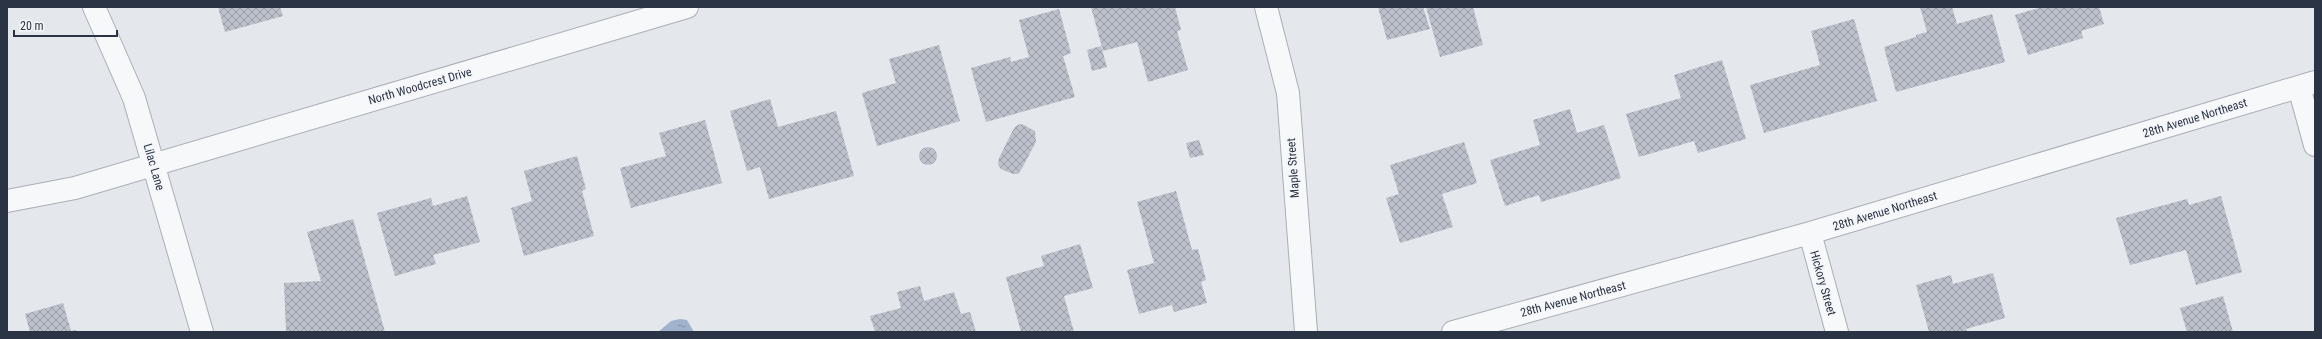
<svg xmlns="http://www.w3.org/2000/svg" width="2322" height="339" font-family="'Roboto Condensed',sans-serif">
  <defs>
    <pattern id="water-ripples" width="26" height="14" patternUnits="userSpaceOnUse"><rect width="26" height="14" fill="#9fb4cc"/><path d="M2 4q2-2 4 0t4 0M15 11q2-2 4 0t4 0" fill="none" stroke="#8293a7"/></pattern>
    <pattern id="building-cross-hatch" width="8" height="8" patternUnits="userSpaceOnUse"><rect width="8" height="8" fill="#bbc0ca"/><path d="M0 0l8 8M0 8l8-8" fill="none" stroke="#989da6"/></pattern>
  </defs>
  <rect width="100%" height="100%" fill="#e4e7ec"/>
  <!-- water -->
  <path fill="url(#water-ripples)" d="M680 319 687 320 694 332H658L671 321Z"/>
  <!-- building -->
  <path fill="url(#building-cross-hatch)" d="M218 7H280L283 16 225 32Z
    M1091 7H1175L1181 30 1177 31 1188 70 1148 82 1137 42 1103 51Z
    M1378 7H1423L1430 29 1387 40Z
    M1426 7H1473L1483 45 1440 57Z
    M1920 7H1952L1957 24 1992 14 2005 62 1896 92 1884 47 1916 37V35L1927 32Z
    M2042 7H2099L2104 24 2081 31 2083 38 2028 55 2015 15Z
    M1059 9 1071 53 1063 56 1075 97 986 122 971 68 1010 57 1011 62 1029 57 1019 20Z
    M1854 19 1877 101 1764 133 1750 85 1820 65 1811 31Z
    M939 45 960 121 877 146 862 93 896 83 889 59Z
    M1101 46 1107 67 1092 71 1087 50Z
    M1722 60 1746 139 1698 153 1694 141 1639 157 1626 114 1681 98 1674 75Z
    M770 99 778 127 836 111 854 176 769 199 760 167 747 171 730 111Z
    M1570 109 1577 133 1604 125 1621 178 1541 202 1539 195 1505 206 1490 160 1540 145 1533 120Z
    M705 120 722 183 631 208 620 168 666 156 659 133Z
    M1022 124 1035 131 1036 142 1021 170 1018 174H1013L1001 169 998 165 999 158 1013 130 1017 125Z
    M1199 140 1204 155 1190 158 1186 143Z
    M1464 142 1477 183 1442 194 1453 227 1400 243 1386 198 1399 194 1390 165Z
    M919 156a9 9 0 1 1 18 0a9 9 0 1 1-18 0Z
    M577 156 586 189 582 191 594 236 524 256 511 208 532 201 524 171Z
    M1176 191 1192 250 1198 249 1206 280 1201 282 1207 303 1174 312 1172 305 1139 314 1127 270 1154 263 1137 202Z
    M467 196 480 242 433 255 436 264 395 276 377 213 431 198 433 206Z
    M2221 196 2242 272 2196 285 2186 250 2130 265 2116 218 2187 199 2189 205Z
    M353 219 385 332H286L284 283 321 281 307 232Z
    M1080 244 1093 288 1064 296 1074 332H1021L1006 277 1044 266 1041 256Z
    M1993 273 2005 318 1966 329 1967 332H1929L1916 285 1951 275 1953 284Z
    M920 286 924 301 954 292 961 314 970 312 976 332H875L870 316 901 308 897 292Z
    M2223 296 2233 332H2187L2180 308Z
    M63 303 71 331 76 330 77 332H30L25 314Z"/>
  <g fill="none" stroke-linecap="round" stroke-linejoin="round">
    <!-- minor casing -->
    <g stroke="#a9aeb7" stroke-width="24">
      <path id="minor" d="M94 7 134 98 202 332
        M1266 7 1288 93 1306 332
        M2299 87 2315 145
        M7 201 75 188 687 7
        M1810 233 1837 332
        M1453 332 1810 233 2315 82"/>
    </g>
    <!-- minor -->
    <use href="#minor" stroke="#f7f8fa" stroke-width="22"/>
  </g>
  <g text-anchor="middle" stroke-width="3" stroke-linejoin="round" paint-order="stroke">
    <!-- street labels -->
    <g font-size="12" fill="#2b3445" stroke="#f4f6f9">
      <text transform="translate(420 86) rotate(-16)" y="4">North Woodcrest Drive</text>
      <text transform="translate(2195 118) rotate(-17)" y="4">28th Avenue Northeast</text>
      <text transform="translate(154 167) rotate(74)" y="4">Lilac Lane</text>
      <text transform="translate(1293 168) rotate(-94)" y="4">Maple Street</text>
      <text transform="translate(1885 211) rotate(-17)" y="4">28th Avenue Northeast</text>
      <text transform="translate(1823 283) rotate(74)" y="4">Hickory Street</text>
      <text transform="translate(1573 299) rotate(-15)" y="4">28th Avenue Northeast</text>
    </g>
  </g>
  <!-- border -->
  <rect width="2322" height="339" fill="none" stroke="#2b3445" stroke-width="16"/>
  <!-- scale -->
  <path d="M14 30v6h103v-6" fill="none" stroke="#2b3445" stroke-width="2"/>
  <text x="20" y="30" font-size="12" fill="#2b3445" stroke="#f4f6f9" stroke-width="3" paint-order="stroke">20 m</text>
</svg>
